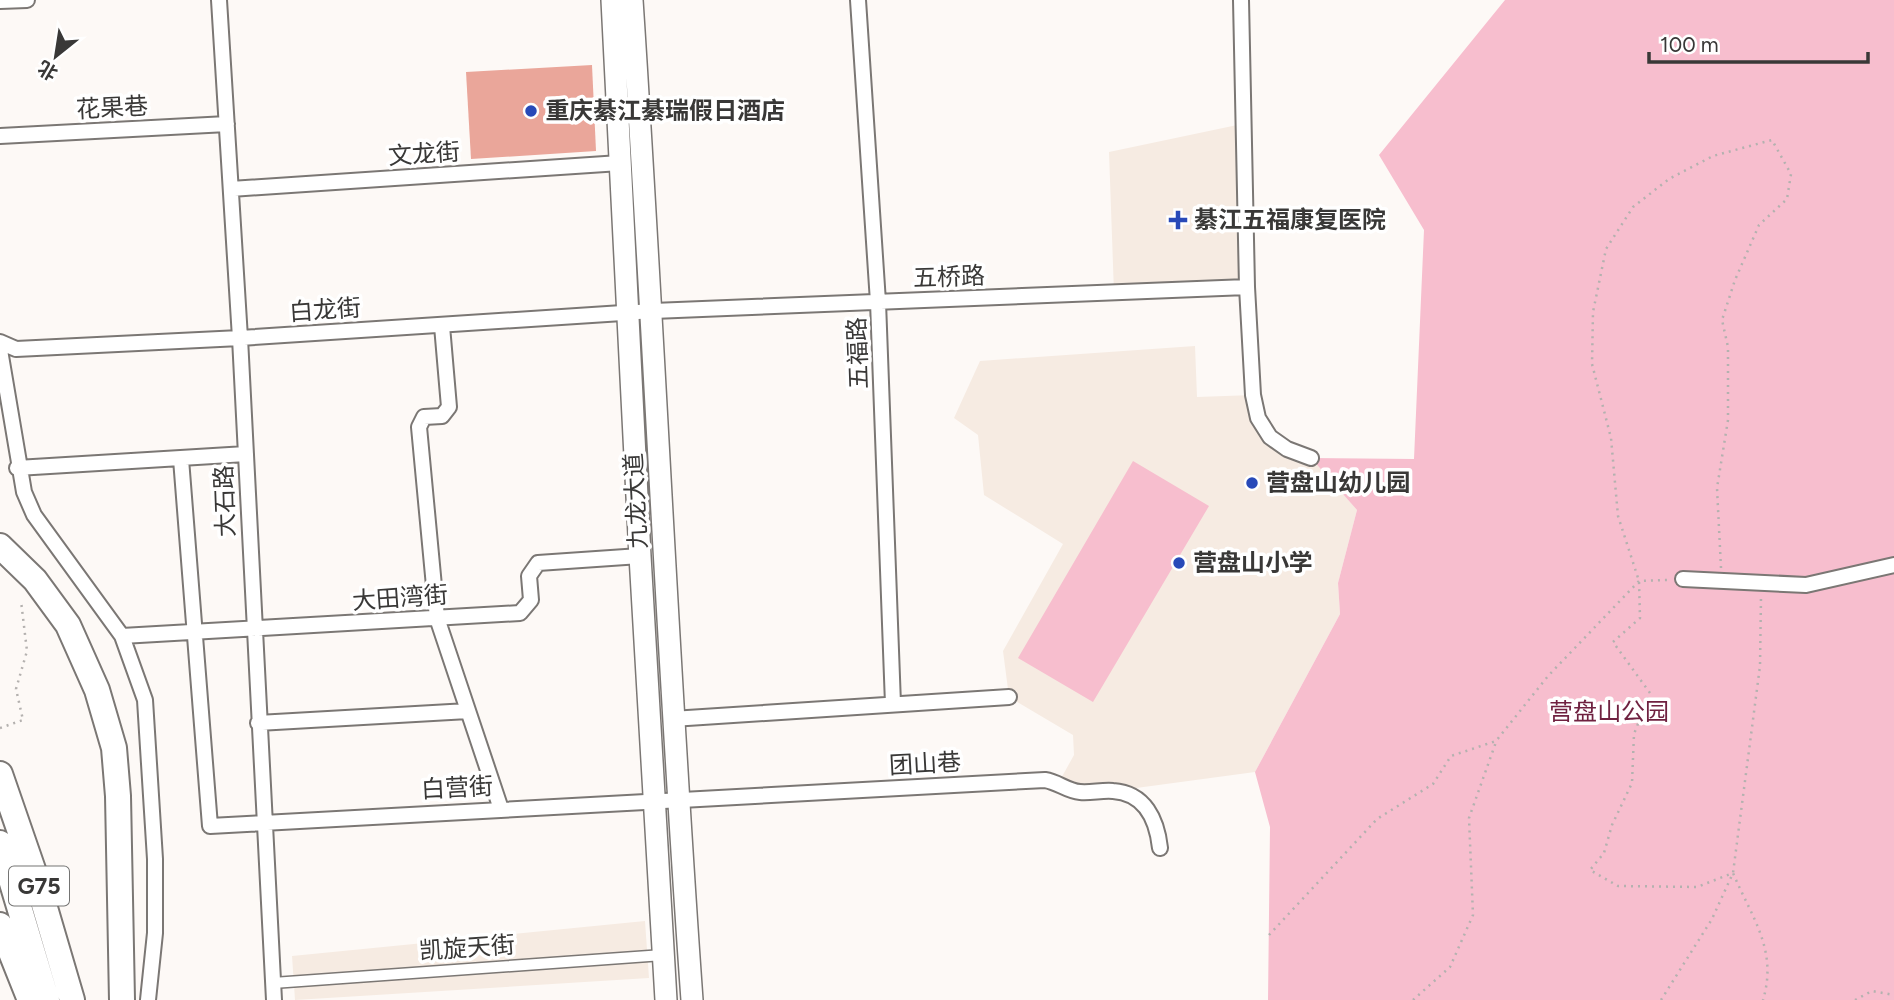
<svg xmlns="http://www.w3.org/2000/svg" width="1894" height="1000" font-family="Figtree,'Noto Sans SC',sans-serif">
  <rect width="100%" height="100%" fill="#fdf9f6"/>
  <!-- built -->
  <path fill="#f6ebe2" d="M1242 124 1247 287 1114 293 1109 152Z
    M1195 346 1197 397 1253 395 1270 437 1311 458 1357 510 1338 583 1340 614 1255 772 1114 791 1059 782 1074 755 1073 735 1009 697 1003 651 1063 544 984 495 978 435 954 418 980 361Z
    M645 921 649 978 295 1000 292 956Z"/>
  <!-- green -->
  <path fill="#f7bece" d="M1505 0H1894V1000H1268L1270 827 1255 772 1340 614 1338 583 1357 510 1311 458 1414 459 1424 230 1379 155Z
    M1133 461 1209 506 1093 702 1018 658Z"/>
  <!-- building -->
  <path fill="#eaa69a" d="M592 65 596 151 471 159 466 72Z"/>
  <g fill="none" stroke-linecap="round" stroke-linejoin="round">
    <!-- pedestrian casing -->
    <g stroke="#7b7774" stroke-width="13">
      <path id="pedestrian" d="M273 983 663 955"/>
    </g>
    <!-- minor casing -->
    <g stroke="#7b7774" stroke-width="18">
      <path id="minor" d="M219 0 240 338 274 1000
        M858 0 878 302 893 704
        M1241 0 1247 287 1253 395 1258 418 1270 437 1287 449 1311 458
        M0 1 27 0
        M0 136 227 124
        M231 189 620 163
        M442 326 449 407 442 416 424 417 419 427 437 618 501 809
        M0 342 16 349 240 338 653 311 1247 287
        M0 350 24 492 34 515 122 636 145 700 155 859V933L148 1000
        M181 459 210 826 1045 780C1058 782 1067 791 1080 792 1091 793 1102 790 1113 791 1145 793 1157 820 1160 848
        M17 468 246 454
        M1683 579 1806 585 1894 565
        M122 636 520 613 531 600 529 576 538 563 640 556
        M672 719 1009 697
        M258 723 468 711"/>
    </g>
    <!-- primary casing -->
    <g stroke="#7b7774" stroke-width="24">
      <path id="primary" d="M612 0 640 556 666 1000
        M632 0C654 333 668 667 692 1000"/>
    </g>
    <!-- motorway casing -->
    <g stroke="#7b7774" stroke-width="28">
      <path id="motorway" d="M0 546 35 580 68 625 97 690 114 748 118 796 122 1000
        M0 774 38 884 72 1000
        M0 843 47 1000
        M0 925 30 1000"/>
    </g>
    <!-- path -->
    <path stroke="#b4b1af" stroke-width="2.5" stroke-dasharray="2 5" stroke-linecap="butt" d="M1721 568 1717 488 1728 420V347L1722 320 1735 280 1759 225 1787 199 1791 174 1772 140 1713 156 1669 179 1633 207 1606 249 1593 312 1592 364 1611 438 1618 516 1639 581 1640 618 1613 642 1650 693 1634 734 1632 783 1612 825 1604 853 1590 870 1618 886 1697 887 1733 873C1752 918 1778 950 1763 1000
      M0 728 23 720 16 689 27 651 21 601
      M1269 935 1377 819 1433 784 1451 756 1496 741 1548 676 1639 581 1668 580
      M1413 1000 1450 967 1473 915 1469 818 1496 742
      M1661 1000 1712 919 1733 873 1760 666 1761 597
      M1855 1000 1872 991 1894 995"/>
    <!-- pedestrian -->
    <use href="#pedestrian" stroke="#fff" stroke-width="10"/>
    <!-- minor -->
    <use href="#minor" stroke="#fff" stroke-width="14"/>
    <!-- primary -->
    <use href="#primary" stroke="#fff" stroke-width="21"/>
    <!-- motorway -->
    <use href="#motorway" stroke="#fff" stroke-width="24"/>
  </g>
  <!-- markers -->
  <g fill="#2849b8" stroke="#fff" stroke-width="2.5">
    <circle cx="531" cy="111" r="7"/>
    <path d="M1174.5 209.5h7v7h7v7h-7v7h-7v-7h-7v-7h7z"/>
    <circle cx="1252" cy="483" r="7"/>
    <circle cx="1179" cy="563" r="7"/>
  </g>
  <g text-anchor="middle" stroke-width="7" stroke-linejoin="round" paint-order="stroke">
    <!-- shield labels -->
    <rect fill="#fff" stroke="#747473" stroke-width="2" x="9" y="866.5" width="60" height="39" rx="5"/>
    <g font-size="23" font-weight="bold" fill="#393837">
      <text x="39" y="894">G75</text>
    </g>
    <!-- street labels -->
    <g font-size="24" fill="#393837" stroke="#fff">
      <text transform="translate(112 108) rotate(-3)" y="8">花果巷</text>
      <text transform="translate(424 154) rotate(-4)" y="8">文龙街</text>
      <text transform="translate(949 277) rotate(-2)" y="8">五桥路</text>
      <text transform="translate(325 310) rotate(-4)" y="8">白龙街</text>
      <text transform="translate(858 353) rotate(-92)" y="8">五福路</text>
      <text transform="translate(225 501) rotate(-92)" y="8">大石路</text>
      <text transform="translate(636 501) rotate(-93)" y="8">九龙大道</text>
      <text transform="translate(400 598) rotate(-4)" y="8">大田湾街</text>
      <text transform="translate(925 764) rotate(-3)" y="8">团山巷</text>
      <text transform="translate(457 788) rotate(-3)" y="8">白营街</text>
      <text transform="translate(467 948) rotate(-4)" y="8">凯旋天街</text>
    </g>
    <!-- poi labels -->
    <g font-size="24" font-weight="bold" fill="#393837" stroke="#fff" text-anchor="start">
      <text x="545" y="119">重庆綦江綦瑞假日酒店</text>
      <text x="1194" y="228">綦江五福康复医院</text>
      <text x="1266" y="491">营盘山幼儿园</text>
      <text x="1193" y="571">营盘山小学</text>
    </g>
    <!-- park labels -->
    <g font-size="24" fill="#6f2140" stroke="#fff">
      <text x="1609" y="720">营盘山公园</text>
    </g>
  </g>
  <!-- north arrow -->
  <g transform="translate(56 56) rotate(210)" stroke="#ffffff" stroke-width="5" paint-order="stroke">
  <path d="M0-5L12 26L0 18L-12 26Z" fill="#393837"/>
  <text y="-10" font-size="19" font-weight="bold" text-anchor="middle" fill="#393837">北</text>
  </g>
  <!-- scale -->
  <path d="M1649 52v10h219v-10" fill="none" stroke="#393837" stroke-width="3.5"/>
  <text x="1660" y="52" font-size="21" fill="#393837" stroke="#ffffff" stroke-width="5" paint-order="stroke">100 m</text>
</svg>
